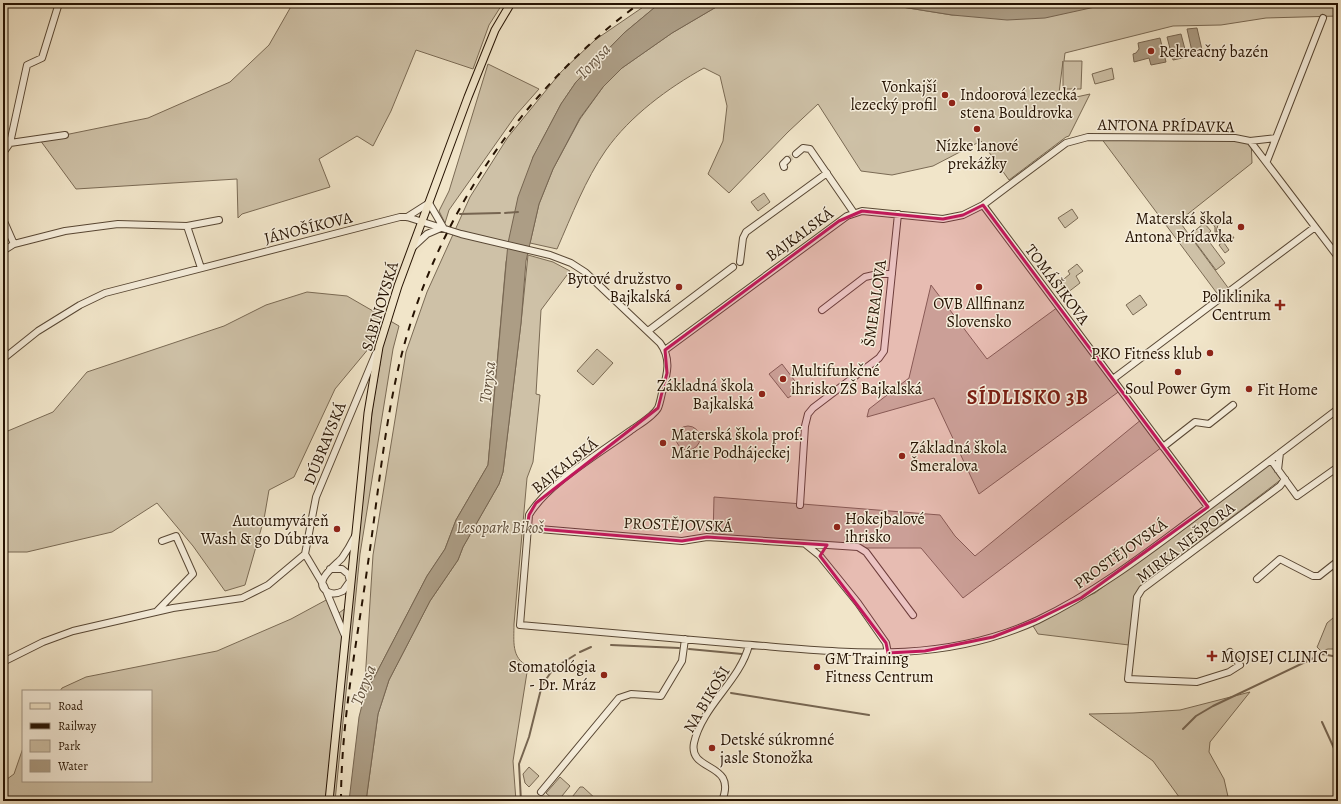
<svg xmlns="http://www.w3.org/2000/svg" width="1341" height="804" font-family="Alegreya,serif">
  <rect width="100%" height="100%" fill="#f1e5c9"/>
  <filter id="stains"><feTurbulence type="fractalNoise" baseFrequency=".005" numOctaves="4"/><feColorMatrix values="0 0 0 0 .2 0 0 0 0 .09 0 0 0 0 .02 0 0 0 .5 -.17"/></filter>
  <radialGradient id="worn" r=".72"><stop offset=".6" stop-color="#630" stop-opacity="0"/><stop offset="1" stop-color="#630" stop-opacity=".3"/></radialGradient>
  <!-- green -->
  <path fill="#cec1a7" stroke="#7a6a54" d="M293 3H503L489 25 473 69 416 50 391 111 373 146 357 136 319 159 330 187 242 214 238 218 237 179 76 189 40 140 148 118 230 82 269 45Z
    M649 3H660L624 33 576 82 561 104 533 157 506 262 488 465 456 520 445 549 427 576 364 697 373 555 406 352 427 292 470 197 508 137 561 72 595 40Z
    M723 3H896L902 7 952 15 1095 7 1134 3H1338V16L1266 18 1221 25 1173 26 1065 53 1064 61H1082L1081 89H1063V61L1058 101 1090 94 1069 136 1066 137 1009 180 981 141 933 166 892 175 861 171 818 104 788 132 729 193 708 174 723 141 727 106 720 76 704 68C668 88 630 116 606 150 585 180 572 215 557 249L530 243 539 204 553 169 580 119 603 87 622 68 672 33Z
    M488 64 539 89 516 115 449 210 445 223 439 211 449 191Z
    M1112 68 1114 79 1095 84 1092 74Z
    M1098 134 1251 138 1252 163 1179 221 1229 289 1219 296Z
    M764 193 770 202 758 211 751 202Z
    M1072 209 1078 218 1065 228 1058 218Z
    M1216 218 1219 221 1216 232 1220 230 1224 235 1222 238 1234 237 1232 240 1224 243 1229 250 1225 253 1219 245 1223 242 1215 241 1212 237 1215 235V227L1211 222Z
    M1204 223 1211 231 1205 236 1225 263 1216 270 1190 235Z
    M528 255 553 262 570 271 541 310 536 394 540 395 533 462 527 478 514 624C514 641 511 658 528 666L513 761 516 801H366L378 714 389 680 430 601 458 560 463 547 499 484 503 472 521 323Z
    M1077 264 1083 271 1076 276 1080 283 1067 293 1059 283 1070 274 1068 271Z
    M931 285 987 359 1058 307 1121 390 979 494 934 398 867 417 869 409 909 378Z
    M307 292 347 296 399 326 393 349 360 554 335 801H3V782L14 774 23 748V781H151V691H60L62 688 86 677 217 651 291 619 328 599 336 615 350 605 373 404 380 364 377 363 384 330 335 389 294 477 269 490 264 519 245 585 225 591 193 546 157 503 112 532 27 552H3V433L53 412 87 372 224 326 266 305Z
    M1140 295 1147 305 1133 315 1126 305Z
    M597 349 613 363 593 385 577 371Z
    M782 364 801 389 788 398 769 374Z
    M1142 419 1162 447 963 598 921 548H866L713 539 714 497 940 515 955 536 975 556Z
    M676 438a12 12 0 1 1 24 0a12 12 0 1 1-24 0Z
    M1268 461 1283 478 1140 587 1129 645 1038 634 1030 621 1095 593Z
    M1333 618 1338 619V649H1328L1321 651 1317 647 1318 645 1327 623Z
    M1250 692 1210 742 1209 752 1224 779 1229 801H1182L1153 761 1089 714 1133 713 1180 710Z
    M529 767 539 776 529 787 525 783 523 774Z
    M560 777 570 786 558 801H555L546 793Z
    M580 787H583L598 801H569Z"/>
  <!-- water -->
  <path fill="#ac9d85" stroke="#766551" d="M660 3H723L672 33 622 68 603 87 580 118 553 169 539 204 526 261 521 323 503 472 499 484 463 547 458 560 430 601 389 680 378 714 366 801H349L359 717 364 697 427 576 445 549 456 520 488 465 508 243 518 197 533 157 561 104 576 82 624 33Z
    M896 3H1134L1095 7 1045 18 1007 20 952 15 902 7Z
    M1197 28 1203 54 1193 56 1187 29Z
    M1181 34 1187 57 1173 60 1167 37Z
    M1160 38 1166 62 1151 65 1149 58 1134 62 1133 54 1136 53 1139 49 1138 43Z"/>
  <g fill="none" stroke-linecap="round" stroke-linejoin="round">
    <!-- stream -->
    <path stroke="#766551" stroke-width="2" d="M505 213 518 212
      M460 214 500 213
      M611 645 679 648
      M689 649 742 654
      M580 652 591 647
      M731 693 869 715
      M1322 722 1338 757
      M1183 729 1196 716 1213 706 1322 654 1338 657
      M521 801 519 764 529 737 542 685 554 668 575 655"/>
    <!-- minor-tunnel -->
    <path stroke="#d2c5ab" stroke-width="6" stroke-dasharray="6 3" stroke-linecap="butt" d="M787 160 796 154"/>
    <!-- minor casing -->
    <g stroke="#584734" stroke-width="8">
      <path id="minor" d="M1250 141 1276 138
        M10 143 65 135
        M3 153 10 143 27 65 42 58 59 3
        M796 154 803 148 810 149 854 213
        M1267 161 1323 18
        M784 167 783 164 787 160
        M983 205 1208 507
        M407 217 429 203 443 227
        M3 219 14 244
        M187 226 219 220
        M413 247 427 234 443 227
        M3 251 14 244 65 231 118 224 187 226 201 268
        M740 262 743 238 746 232 827 173
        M822 310 865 277 878 274H892
        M648 331 733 267
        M665 350 847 216 862 211 943 219 963 215 983 205 1066 143 1088 137 1235 138 1250 141 1338 257
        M3 359 38 331 80 305 105 293 400 217H407L461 234 550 255 571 263 585 272 660 343C672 359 667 375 662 393 661 397 660 403 658 408 653 417 638 425 630 431 600 453 547 484 529 515L520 625C593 632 666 638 739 644 843 652 939 666 1038 620 1092 594 1140 558 1188 522 1238 485 1288 447 1338 409
        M1113 379 1315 227
        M1163 447 1195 422 1209 424 1233 405
        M1271 460 1297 496 1338 467
        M1278 470 1280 453
        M800 505 805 426 808 414 813 408 879 358 884 351 898 214
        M527 528 682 541 707 537 858 547 866 552 913 615
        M805 544 820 556 858 603 886 643 888 653
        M305 554 324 586 345 636
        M330 569H342L348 574 350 581 343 591C339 593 334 595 328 592 311 582 336 565 342 558 347 551 351 544 355 536
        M1257 579 1280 559 1313 576H1319L1338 561
        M157 611 193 574 176 536 162 541
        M1230 652 1240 665 1229 672 1197 682 1128 679 1137 597 1142 589 1280 486 1285 479
        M3 662 43 642 73 631 173 608 242 598 268 585 305 554 316 497 376 353
        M541 792 619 698 631 694 661 696 682 661 685 639
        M722 801C738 761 688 773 694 743 702 706 740 681 749 645"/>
    </g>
    <!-- major casing -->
    <g stroke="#251202" stroke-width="9">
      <path id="major" d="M329 801 368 413 379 347 398 286 468 97 495 30 511 3"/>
    </g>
    <!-- minor -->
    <use href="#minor" stroke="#f6eedc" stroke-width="6"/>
    <!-- major -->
    <use href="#major" stroke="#f1e5c9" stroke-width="7"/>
    <!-- rail -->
    <path stroke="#251202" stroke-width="2" stroke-dasharray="7 7" stroke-linecap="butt" d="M341 801C341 721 357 642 368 563 378 496 384 427 400 361 435 218 522 90 640 3"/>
  </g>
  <!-- marked area -->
  <path fill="#c2185b" fill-opacity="0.2" stroke="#c2185b" stroke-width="3" stroke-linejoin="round" d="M983 205 1208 507 1081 598 1036 620 993 637 925 651 888 653 886 643 820 556 827 545 707 537 682 541 527 528 529 515 536 503 658 408 667 373 665 350 839 221 862 211 943 219 963 215Z"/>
  <!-- markers -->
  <g fill="#8f2418" stroke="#f6eedc" stroke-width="1.5">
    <circle cx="1151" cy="51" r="4"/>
    <circle cx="945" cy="95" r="4"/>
    <circle cx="952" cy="103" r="4"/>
    <circle cx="977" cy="129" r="4"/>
    <circle cx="1241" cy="227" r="4"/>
    <circle cx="679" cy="287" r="4"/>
    <circle cx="979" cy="287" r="4"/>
    <path d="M1278 299h4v4h4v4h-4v4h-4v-4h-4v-4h4z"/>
    <circle cx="1210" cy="353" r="4"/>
    <circle cx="1178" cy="372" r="4"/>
    <circle cx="783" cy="379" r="4"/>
    <circle cx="1249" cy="389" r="4"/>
    <circle cx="762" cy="394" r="4"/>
    <circle cx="663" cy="443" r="4"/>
    <circle cx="902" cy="456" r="4"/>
    <circle cx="837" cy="527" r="4"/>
    <circle cx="337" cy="529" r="4"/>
    <path d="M1210 650h4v4h4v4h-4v4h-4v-4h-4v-4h4z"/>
    <circle cx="817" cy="667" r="4"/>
    <circle cx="604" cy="675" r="4"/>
    <circle cx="712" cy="748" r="4"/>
  </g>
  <g text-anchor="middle" stroke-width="3" stroke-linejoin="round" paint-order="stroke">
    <!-- poi labels -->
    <g font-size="16" fill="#251202" stroke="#f6eedc" text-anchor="start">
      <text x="1159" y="57">Rekreačný bazén</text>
      <text x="937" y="92" text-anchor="end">Vonkajší<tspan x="937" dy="18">lezecký profil</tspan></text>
      <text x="960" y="100">Indoorová lezecká<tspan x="960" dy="18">stena Bouldrovka</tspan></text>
      <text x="977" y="151" text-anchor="middle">Nízke lanové<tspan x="977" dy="18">prekážky</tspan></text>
      <text x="1233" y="224" text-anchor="end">Materská škola<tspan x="1233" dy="18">Antona Prídavka</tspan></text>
      <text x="671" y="284" text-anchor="end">Bytové družstvo<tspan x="671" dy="18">Bajkalská</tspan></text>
      <text x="1271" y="302" text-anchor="end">Poliklinika<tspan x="1271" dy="18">Centrum</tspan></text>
      <text x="979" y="309" text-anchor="middle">OVB Allfinanz<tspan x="979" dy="18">Slovensko</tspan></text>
      <text x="1202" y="359" text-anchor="end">PKO Fitness klub</text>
      <text x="791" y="376">Multifunkčné<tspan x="791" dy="18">ihrisko ZŠ Bajkalská</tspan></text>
      <text x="754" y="391" text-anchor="end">Základná škola<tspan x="754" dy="18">Bajkalská</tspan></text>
      <text x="1178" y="394" text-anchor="middle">Soul Power Gym</text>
      <text x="1257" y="395">Fit Home</text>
      <text x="671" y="440">Materská škola prof.<tspan x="671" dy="18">Márie Podhájeckej</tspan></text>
      <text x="910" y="453">Základná škola<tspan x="910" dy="18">Šmeralova</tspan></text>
      <text x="845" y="524">Hokejbalové<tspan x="845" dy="18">ihrisko</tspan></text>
      <text x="329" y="526" text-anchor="end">Autoumyváreň<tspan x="329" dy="18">Wash &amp; go Dúbrava</tspan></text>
      <text x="1221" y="662">MOJSEJ CLINIC</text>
      <text x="825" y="664">GM Training<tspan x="825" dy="18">Fitness Centrum</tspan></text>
      <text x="596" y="672" text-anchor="end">Stomatológia<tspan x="596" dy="18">- Dr. Mráz</tspan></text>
      <text x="720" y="745">Detské súkromné<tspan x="720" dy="18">jasle Stonožka</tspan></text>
    </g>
    <!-- street labels -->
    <g font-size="16" fill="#251202" stroke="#f6eedc">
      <text transform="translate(1166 125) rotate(1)" y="6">ANTONA PRÍDAVKA</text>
      <text transform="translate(308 227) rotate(-14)" y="6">JÁNOŠÍKOVA</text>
      <text transform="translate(799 234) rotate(-36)" y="6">BAJKALSKÁ</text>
      <text transform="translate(1058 284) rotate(53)" y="6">TOMÁŠIKOVA</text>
      <text transform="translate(874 303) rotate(-82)" y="6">ŠMERALOVA</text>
      <text transform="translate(379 306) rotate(-73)" y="6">SABINOVSKÁ</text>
      <text transform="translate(324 443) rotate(-68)" y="6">DÚBRAVSKÁ</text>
      <text transform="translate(564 465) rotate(-38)" y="6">BAJKALSKÁ</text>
      <text transform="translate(678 524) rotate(2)" y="6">PROSTĚJOVSKÁ</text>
      <text transform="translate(1185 542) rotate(-38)" y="6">MIRKA NEŠPORA</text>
      <text transform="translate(1120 553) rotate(-35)" y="6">PROSTĚJOVSKÁ</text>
      <text transform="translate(706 699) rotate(-59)" y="6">NA BIKOŠI</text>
    </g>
    <!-- park labels -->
    <g font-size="16" font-style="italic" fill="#604f3c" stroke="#f6eedc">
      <text x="500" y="533">Lesopark Bikoš</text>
    </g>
    <!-- water labels -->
    <g font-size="17" font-style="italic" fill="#62513d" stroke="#f6eedc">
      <text transform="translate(593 61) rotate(-47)" y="6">Torysa</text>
      <text transform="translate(487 382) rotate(-83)" y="6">Torysa</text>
      <text transform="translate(363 685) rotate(-68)" y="6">Torysa</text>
    </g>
    <!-- district labels -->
    <g font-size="20" font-weight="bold" letter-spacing="1" fill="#7a1f14" stroke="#f6eedc">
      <text x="1028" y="404">SÍDLISKO 3B</text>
    </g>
  </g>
  <!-- margin -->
  <rect width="1341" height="804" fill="none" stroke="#f1e5c9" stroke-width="16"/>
  <rect x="4" y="4" width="1333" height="796" fill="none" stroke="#251202" stroke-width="2"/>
  <rect x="8" y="8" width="1325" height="788" fill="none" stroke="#251202"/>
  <!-- legend -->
  <rect x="22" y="690" width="130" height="92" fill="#f6eedc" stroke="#a29685"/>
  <rect x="30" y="703" width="20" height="6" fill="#f1e5c9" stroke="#a29685"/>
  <text x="58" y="710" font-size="12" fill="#251202">Road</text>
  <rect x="30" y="723" width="20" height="6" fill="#251202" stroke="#a29685"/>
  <text x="58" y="730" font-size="12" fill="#251202">Railway</text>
  <rect x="30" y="740" width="20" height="12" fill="#cec1a7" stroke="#a29685"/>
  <text x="58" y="750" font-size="12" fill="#251202">Park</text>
  <rect x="30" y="760" width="20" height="12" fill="#ac9d85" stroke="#a29685"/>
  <text x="58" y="770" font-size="12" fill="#251202">Water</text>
  <rect width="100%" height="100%" filter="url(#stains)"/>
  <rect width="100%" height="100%" fill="url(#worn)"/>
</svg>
